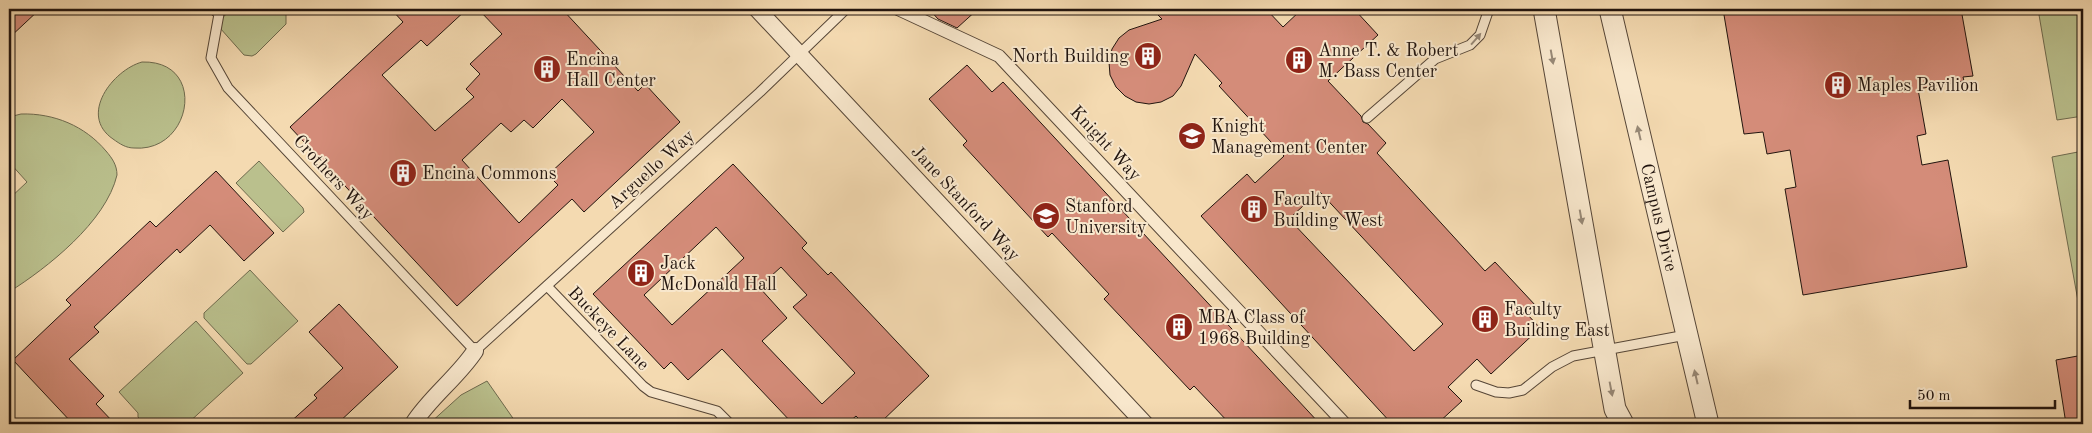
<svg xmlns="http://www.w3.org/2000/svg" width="2092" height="433" font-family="'Old Standard TT',serif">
  <rect width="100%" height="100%" fill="#f4dab1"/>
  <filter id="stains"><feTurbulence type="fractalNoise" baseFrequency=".004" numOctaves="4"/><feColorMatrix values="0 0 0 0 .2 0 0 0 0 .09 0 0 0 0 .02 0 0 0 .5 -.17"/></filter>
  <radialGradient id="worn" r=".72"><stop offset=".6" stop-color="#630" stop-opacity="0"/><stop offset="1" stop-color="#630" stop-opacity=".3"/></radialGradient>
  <!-- green -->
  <path fill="#bac08d" stroke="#6e6a4e" d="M232 9H282L286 14V24L256 54 252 56 244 55 220 28 222 18Z
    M2038 9H2083V116L2057 120Z
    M142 62C208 60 192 153 134 148 126 148 120 144 113 139 78 115 113 70 142 62Z
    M21 114C54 113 85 126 106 151 112 158 117 165 117 175 106 222 47 268 9 292V199L27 182 9 162V117Z
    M2083 151V300L2078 301 2052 157Z
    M259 161 303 208 304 212 283 232 236 183Z
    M250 270 298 321 251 364H247L204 318V313Z
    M196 321 243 373 187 424 143 423 138 417V413L119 392Z
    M487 381 517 424H429L461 395Z"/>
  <!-- building -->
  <path fill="#d48c79" stroke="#21140e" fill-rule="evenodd" d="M9 9H40L9 38Z
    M391 9H467L427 46 421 40 382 75 435 131 474 97 466 89 480 74 470 64 502 34 478 9H562L638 91 645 84 680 122 584 212 572 199 457 306 290 127 403 22ZM562 99 594 132 548 175 558 185 519 223 462 160 501 123 511 132 524 120 533 128Z
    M929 9H978L957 28 938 19Z
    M1152 9H1266L1283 27 1302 9H1354L1378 35 1328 81 1361 116 1363 122 1368 124 1386 143 1377 153 1485 271 1495 262 1536 306 1527 314 1540 328 1491 374 1477 359 1448 387 1462 401 1437 424H1392L1201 216 1247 174 1255 183 1284 156 1219 86 1222 83 1195 54 1181 86 1173 96 1161 102 1149 104 1136 102 1125 96 1116 87 1110 75 1109 62 1112 49 1119 38 1129 30 1162 19ZM1319 191 1443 324 1414 351 1289 219Z
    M1723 9H1961L1973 76 1963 77 1964 81 1918 89 1926 134 1917 136 1922 165 1948 160 1967 267 1803 295 1785 189 1796 187 1790 150 1767 154 1763 132 1744 134Z
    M967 65 992 92 1003 82 1320 424H1230L1194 386 1190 390 1104 299 1109 294 1052 233 1048 237 963 145 967 141 929 99Z
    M733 164 807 243 802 248 828 275 831 272 929 376 879 424H864L856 416 847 424H793L722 349 688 380 671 362 664 369 593 294ZM716 227 744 258 672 325 644 295ZM781 267 807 295 793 307 855 373 822 404 762 341 787 318 759 287Z
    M216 171 274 233 244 261 210 225 180 253 177 249 94 327 99 332 69 359 104 396 96 404 115 424H73L13 360 71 305 66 300 150 221 156 227Z
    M339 304 398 367 337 424H288L317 398 314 395 343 368 309 332Z
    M2083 355V424H2066L2056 360Z"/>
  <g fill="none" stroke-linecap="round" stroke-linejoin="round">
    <!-- service casing -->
    <g stroke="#564637" stroke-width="11">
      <path id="service" d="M213 9 219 14 211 58 228 88 475 351 760 92 846 9
        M1367 118 1435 59 1470 45 1480 35 1489 9
        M547 286 643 386 651 392 717 411 730 424
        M1476 385 1496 392 1509 393 1523 390 1552 367 1573 356 1686 335"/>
    </g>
    <!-- pedestrian casing -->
    <g stroke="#564637" stroke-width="14">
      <path id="pedestrian" d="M898 9 999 56 1345 424"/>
    </g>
    <!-- minor casing -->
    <g stroke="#564637" stroke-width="18">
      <path id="minor" d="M757 9 1145 424
        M413 424C430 397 457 378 475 351"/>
    </g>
    <!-- tertiary casing -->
    <g stroke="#564637" stroke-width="23">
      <g id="tertiary">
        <path d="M1544 9 1615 409 1623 424"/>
        <path id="s1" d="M1610 9 1708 424"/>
      </g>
    </g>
    <!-- service -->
    <use href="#service" stroke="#f8e7cc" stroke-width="9"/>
    <!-- pedestrian -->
    <use href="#pedestrian" stroke="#f8e7cc" stroke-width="12"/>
    <!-- minor -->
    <use href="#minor" stroke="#f8e7cc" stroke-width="16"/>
    <!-- tertiary -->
    <use href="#tertiary" stroke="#f8e7cc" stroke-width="21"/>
  </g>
  <!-- one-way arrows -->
  <defs><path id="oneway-solid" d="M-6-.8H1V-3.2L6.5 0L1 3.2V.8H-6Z" transform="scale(1.25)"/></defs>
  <g fill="#978876">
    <use href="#oneway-solid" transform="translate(1476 39) rotate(-49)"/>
    <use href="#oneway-solid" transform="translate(1552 57) rotate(80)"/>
    <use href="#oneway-solid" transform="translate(1639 133) rotate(-103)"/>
    <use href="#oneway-solid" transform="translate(1581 217) rotate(80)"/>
    <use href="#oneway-solid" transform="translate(1696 377) rotate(-103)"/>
    <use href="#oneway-solid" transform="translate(1611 389) rotate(79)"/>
  </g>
  <!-- icons -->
  <defs>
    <g id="building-disc" transform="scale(1.4375)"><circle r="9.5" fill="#8f2418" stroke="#f8e7cc"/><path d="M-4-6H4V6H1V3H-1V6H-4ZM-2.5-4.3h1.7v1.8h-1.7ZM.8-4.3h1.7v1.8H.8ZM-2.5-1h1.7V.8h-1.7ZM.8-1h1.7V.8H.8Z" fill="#fff"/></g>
    <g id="university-disc" transform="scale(1.4375)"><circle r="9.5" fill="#8f2418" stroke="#f8e7cc"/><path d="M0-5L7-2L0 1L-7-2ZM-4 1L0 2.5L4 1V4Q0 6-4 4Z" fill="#fff"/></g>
  </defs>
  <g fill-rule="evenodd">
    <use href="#building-disc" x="1148" y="56"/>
    <use href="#building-disc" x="1299" y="60"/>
    <use href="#building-disc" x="547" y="69"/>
    <use href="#building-disc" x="1838" y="85"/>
    <use href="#university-disc" x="1192" y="136"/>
    <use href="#building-disc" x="403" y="173"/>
    <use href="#building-disc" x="1254" y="209"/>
    <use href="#university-disc" x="1046" y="216"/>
    <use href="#building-disc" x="641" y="273"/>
    <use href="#building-disc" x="1485" y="319"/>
    <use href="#building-disc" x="1179" y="327"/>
  </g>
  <g text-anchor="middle" stroke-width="4" stroke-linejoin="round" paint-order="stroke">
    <!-- poi labels -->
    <g font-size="18" fill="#21140e" stroke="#f8e7cc" text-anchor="start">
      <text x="1318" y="56">Anne T. &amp; Robert<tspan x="1318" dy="21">M. Bass Center</tspan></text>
      <text x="1129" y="62" text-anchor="end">North Building</text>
      <text x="566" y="65">Encina<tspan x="566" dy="21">Hall Center</tspan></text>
      <text x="1857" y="91">Maples Pavilion</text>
      <text x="1211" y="132">Knight<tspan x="1211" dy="21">Management Center</tspan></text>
      <text x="422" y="179">Encina Commons</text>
      <text x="1273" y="205">Faculty<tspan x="1273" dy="21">Building West</tspan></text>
      <text x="1065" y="212">Stanford<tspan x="1065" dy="21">University</tspan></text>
      <text x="660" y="269">Jack<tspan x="660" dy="21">McDonald Hall</tspan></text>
      <text x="1504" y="315">Faculty<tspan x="1504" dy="21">Building East</tspan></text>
      <text x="1198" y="323">MBA Class of<tspan x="1198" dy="21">1968 Building</tspan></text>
    </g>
    <!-- street labels -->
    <g font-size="18" fill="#21140e" stroke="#f8e7cc">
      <text transform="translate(1106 143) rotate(47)" y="6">Knight Way</text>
      <text transform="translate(651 169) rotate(-42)" y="6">Arguello Way</text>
      <text transform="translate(334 177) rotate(47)" y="6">Crothers Way</text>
      <text transform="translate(966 203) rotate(47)" y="6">Jane Stanford Way</text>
      <text dy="6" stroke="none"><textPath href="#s1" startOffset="214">Campus Drive</textPath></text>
      <text transform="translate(609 328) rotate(46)" y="6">Buckeye Lane</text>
    </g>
  </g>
  <!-- margin -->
  <rect width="2092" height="433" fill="none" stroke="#f4dab1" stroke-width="30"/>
  <rect x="10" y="10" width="2072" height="413" fill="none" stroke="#21140e" stroke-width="2.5"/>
  <rect x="15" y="15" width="2062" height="403" fill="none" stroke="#21140e"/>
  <!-- scale -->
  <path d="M1910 400v8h145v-8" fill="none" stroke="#21140e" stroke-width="2.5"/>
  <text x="1917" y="400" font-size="15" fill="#21140e" stroke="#f8e7cc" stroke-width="4" paint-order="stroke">50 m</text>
  <rect width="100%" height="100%" filter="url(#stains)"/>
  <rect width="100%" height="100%" fill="url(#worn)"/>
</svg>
